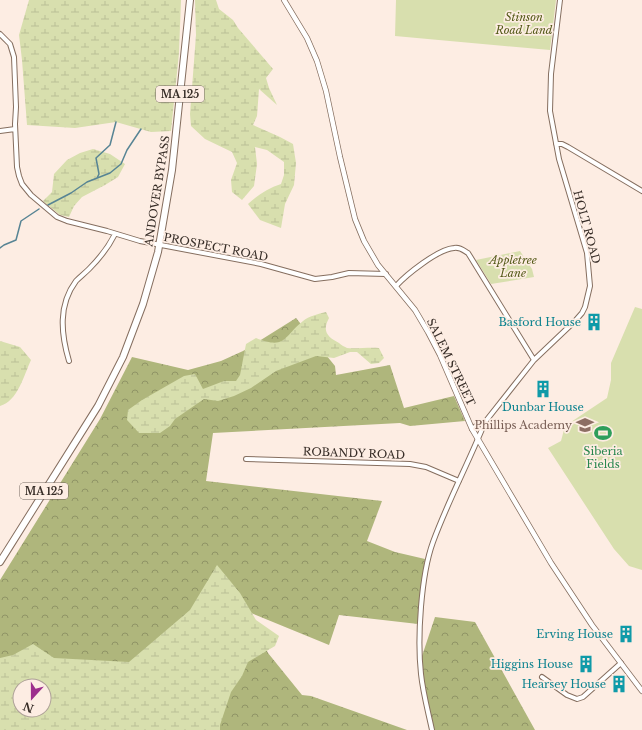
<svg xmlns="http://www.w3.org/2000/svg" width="642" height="730" font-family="'Libre Baskerville',serif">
  <defs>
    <pattern id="forest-crowns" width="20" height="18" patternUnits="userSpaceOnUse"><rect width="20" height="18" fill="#afb67c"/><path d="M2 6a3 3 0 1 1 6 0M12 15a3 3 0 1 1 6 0" fill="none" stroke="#8f9466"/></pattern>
    <pattern id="wetland-marsh" width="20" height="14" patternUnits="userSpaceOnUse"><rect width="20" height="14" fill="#d8dfae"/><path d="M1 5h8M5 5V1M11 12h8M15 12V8" fill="none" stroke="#bac096"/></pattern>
  </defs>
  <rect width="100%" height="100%" fill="#fdede3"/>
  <!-- forest -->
  <path fill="url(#forest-crowns)" fill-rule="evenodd" d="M296 318 335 366 336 375 390 365 404 408 454 396 465 421 410 426 400 423 213 433 206 481 382 501 367 541 395 552 425 559 418 624 339 615 329 645 246 611 268 653 302 695 311 696 407 730H0V580L100 419 132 357 188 370 221 361 243 351ZM20 686H44V710H20Z
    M435 617 475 622 535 730H432L422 683V656Z"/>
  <!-- wetland -->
  <path fill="url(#wetland-marsh)" fill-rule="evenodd" d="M29 0H181L179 53 171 131 151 132 116 122 75 128 27 125 22 60 19 35Z
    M195 0H216L219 9 233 20 238 28 273 69 266 78 269 88 277 105 259 89 257 116 253 125 280 137 293 144 296 163 294 185 285 204 281 228 260 220 248 204C258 195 268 188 281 184L284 175V162L267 150 255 147 257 164 254 186 242 200 232 192 231 180 237 163 232 152 205 139 191 126 190 114 196 35Z
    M93 149 110 154 125 164 118 177 105 185 82 197 74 206 69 217 60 215 43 201 52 192 54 174 67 160 80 153Z
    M326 312 329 318C322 331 327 337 339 343 341 345 345 347 347 348 355 349 370 347 379 348L384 358 379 363 371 364 357 352H350L334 358 316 356 276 371 251 388 234 396 218 401 204 399 175 419 170 426 160 433H139L127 420 128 410 142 400 184 376 195 374 203 389 224 381H236L240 375 246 344 256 338C286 350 283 337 303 321 309 316 318 314 326 312Z
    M0 341 20 347 31 360C24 375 18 401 0 406Z
    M217 565 240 593 256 620 279 636 275 646 248 662 242 676 231 692 220 725V730H0V658L13 655 33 644 54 658 129 662 190 610ZM20 686H44V710H20Z"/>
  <!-- green -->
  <path fill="#d8dfae" d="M396 0H556L550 50 395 36Z
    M520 251 532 269 534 277 491 284 476 260Z
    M635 307 642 309V570L629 566 614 549 548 448 561 441 565 426 607 398 611 380V363Z"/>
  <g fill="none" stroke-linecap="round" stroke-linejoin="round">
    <!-- stream -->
    <path stroke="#578494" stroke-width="1.5" d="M97 178 99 174 96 158 110 145 116 122
      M48 205 71 193 87 182 110 173 121 164 127 150 141 129
      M0 248 4 245 16 240 21 221 39 209"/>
    <!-- minor casing -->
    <g stroke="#856e5f" stroke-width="6">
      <path id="minor" d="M0 34 10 44 14 57 16 107 15 124 17 167 19 176 22 184 31 195 57 217 67 221 107 231 140 241 261 264 315 279 332 277 349 273 386 274
        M0 131 15 129
        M556 144H562L568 147 642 191
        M396 286C406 275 438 249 454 248 460 247 463 250 468 253L534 360
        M69 361C61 334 58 305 76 281 80 277 85 273 89 269 100 258 108 248 115 234
        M472 429 476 426 485 422 534 360 575 321 582 313 585 307 590 286 587 253 559 159 550 111 551 74 560 0
        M246 459 410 464 426 467 459 481
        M542 677 567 695 577 699 583 697 621 663
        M432 730C428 711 423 693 421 674 417 638 421 575 433 542 448 501 469 462 485 422"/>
    </g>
    <!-- tertiary casing -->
    <g stroke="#856e5f" stroke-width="6">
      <path id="tertiary" d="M284 0 307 38 317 61 326 91 340 157 355 219 364 241 378 265 415 310 428 332 440 355 472 429 551 563 592 625 642 691"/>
    </g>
    <!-- primary casing -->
    <g stroke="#856e5f" stroke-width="8">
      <path id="primary" d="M0 562 98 406 123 357 143 304 158 252 172 170 190 0"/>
    </g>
    <!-- minor -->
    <use href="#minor" stroke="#fff" stroke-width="4"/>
    <!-- tertiary -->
    <use href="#tertiary" stroke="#fff" stroke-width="4.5"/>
    <!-- primary -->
    <use href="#primary" stroke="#fff" stroke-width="6"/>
  </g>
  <!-- icons -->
  <defs>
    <g id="building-bare" transform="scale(1.38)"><path d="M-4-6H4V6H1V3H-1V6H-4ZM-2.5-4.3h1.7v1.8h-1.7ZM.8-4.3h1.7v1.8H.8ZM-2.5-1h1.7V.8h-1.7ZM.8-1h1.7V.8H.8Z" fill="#0f9aa8" stroke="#fdede3" stroke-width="2.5" paint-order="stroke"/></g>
    <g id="school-bare" transform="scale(1.38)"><path d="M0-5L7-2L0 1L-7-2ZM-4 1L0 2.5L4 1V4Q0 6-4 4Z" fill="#8d6e63" stroke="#fdede3" stroke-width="2.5" paint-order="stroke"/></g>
    <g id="stadium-bare" transform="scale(1.38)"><path d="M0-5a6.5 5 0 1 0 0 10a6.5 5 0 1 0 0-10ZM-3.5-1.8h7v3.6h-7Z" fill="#2e9e5b" stroke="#fdede3" stroke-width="2.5" paint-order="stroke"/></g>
  </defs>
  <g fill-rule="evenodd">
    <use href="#building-bare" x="594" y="322"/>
    <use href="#building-bare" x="543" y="389"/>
    <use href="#school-bare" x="585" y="425"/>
    <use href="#stadium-bare" x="603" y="433"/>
    <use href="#building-bare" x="626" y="634"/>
    <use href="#building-bare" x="586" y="664"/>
    <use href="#building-bare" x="619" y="684"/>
  </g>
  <g text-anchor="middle" stroke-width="3.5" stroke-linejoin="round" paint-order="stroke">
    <!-- shield labels -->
    <g fill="#fdede3" stroke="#72675f" stroke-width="1">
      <rect x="156" y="86" width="48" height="16" rx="3"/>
      <rect x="20" y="483" width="48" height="16" rx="3"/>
    </g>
    <g font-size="10" font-weight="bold" fill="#372d27">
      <text x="180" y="98">MA 125</text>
      <text x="44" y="495">MA 125</text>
    </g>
    <!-- park labels -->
    <g font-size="11" font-style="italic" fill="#535917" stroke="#fdede3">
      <text x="524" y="21">Stinson<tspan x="524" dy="13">Road Land</tspan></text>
      <text x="513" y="264">Appletree<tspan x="513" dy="13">Lane</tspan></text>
    </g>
    <!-- street labels -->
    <g font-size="11" fill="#372d27" stroke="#fdede3">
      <text transform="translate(157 191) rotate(-81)" y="4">ANDOVER BYPASS</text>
      <text transform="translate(587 227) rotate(75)" y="4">HOLT ROAD</text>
      <text transform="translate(216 247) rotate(11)" y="4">PROSPECT ROAD</text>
      <text transform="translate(451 362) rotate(64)" y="4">SALEM STREET</text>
      <text transform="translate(354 453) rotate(2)" y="4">ROBANDY ROAD</text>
    </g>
    <!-- culture labels -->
    <g font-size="11" fill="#0d838f" stroke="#fdede3" text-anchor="end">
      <text x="581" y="326">Basford House</text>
      <text x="543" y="411" text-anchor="middle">Dunbar House</text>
      <text x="613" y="638">Erving House</text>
      <text x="573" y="668">Higgins House</text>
      <text x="606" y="688">Hearsey House</text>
    </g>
    <!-- education labels -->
    <g font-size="11" fill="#785e54" stroke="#fdede3" text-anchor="end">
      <text x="572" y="429">Phillips Academy</text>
    </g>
    <!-- leisure labels -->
    <g font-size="11" fill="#27864d" stroke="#fdede3">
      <text x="603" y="455">Siberia<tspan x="603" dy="13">Fields</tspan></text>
    </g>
  </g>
  <!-- north arrow -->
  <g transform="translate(32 698) rotate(201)"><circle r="19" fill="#fdede3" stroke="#aea098"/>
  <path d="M0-3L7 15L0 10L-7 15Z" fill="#9d2e8d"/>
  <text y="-6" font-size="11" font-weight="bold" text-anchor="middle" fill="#372d27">N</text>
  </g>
</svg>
